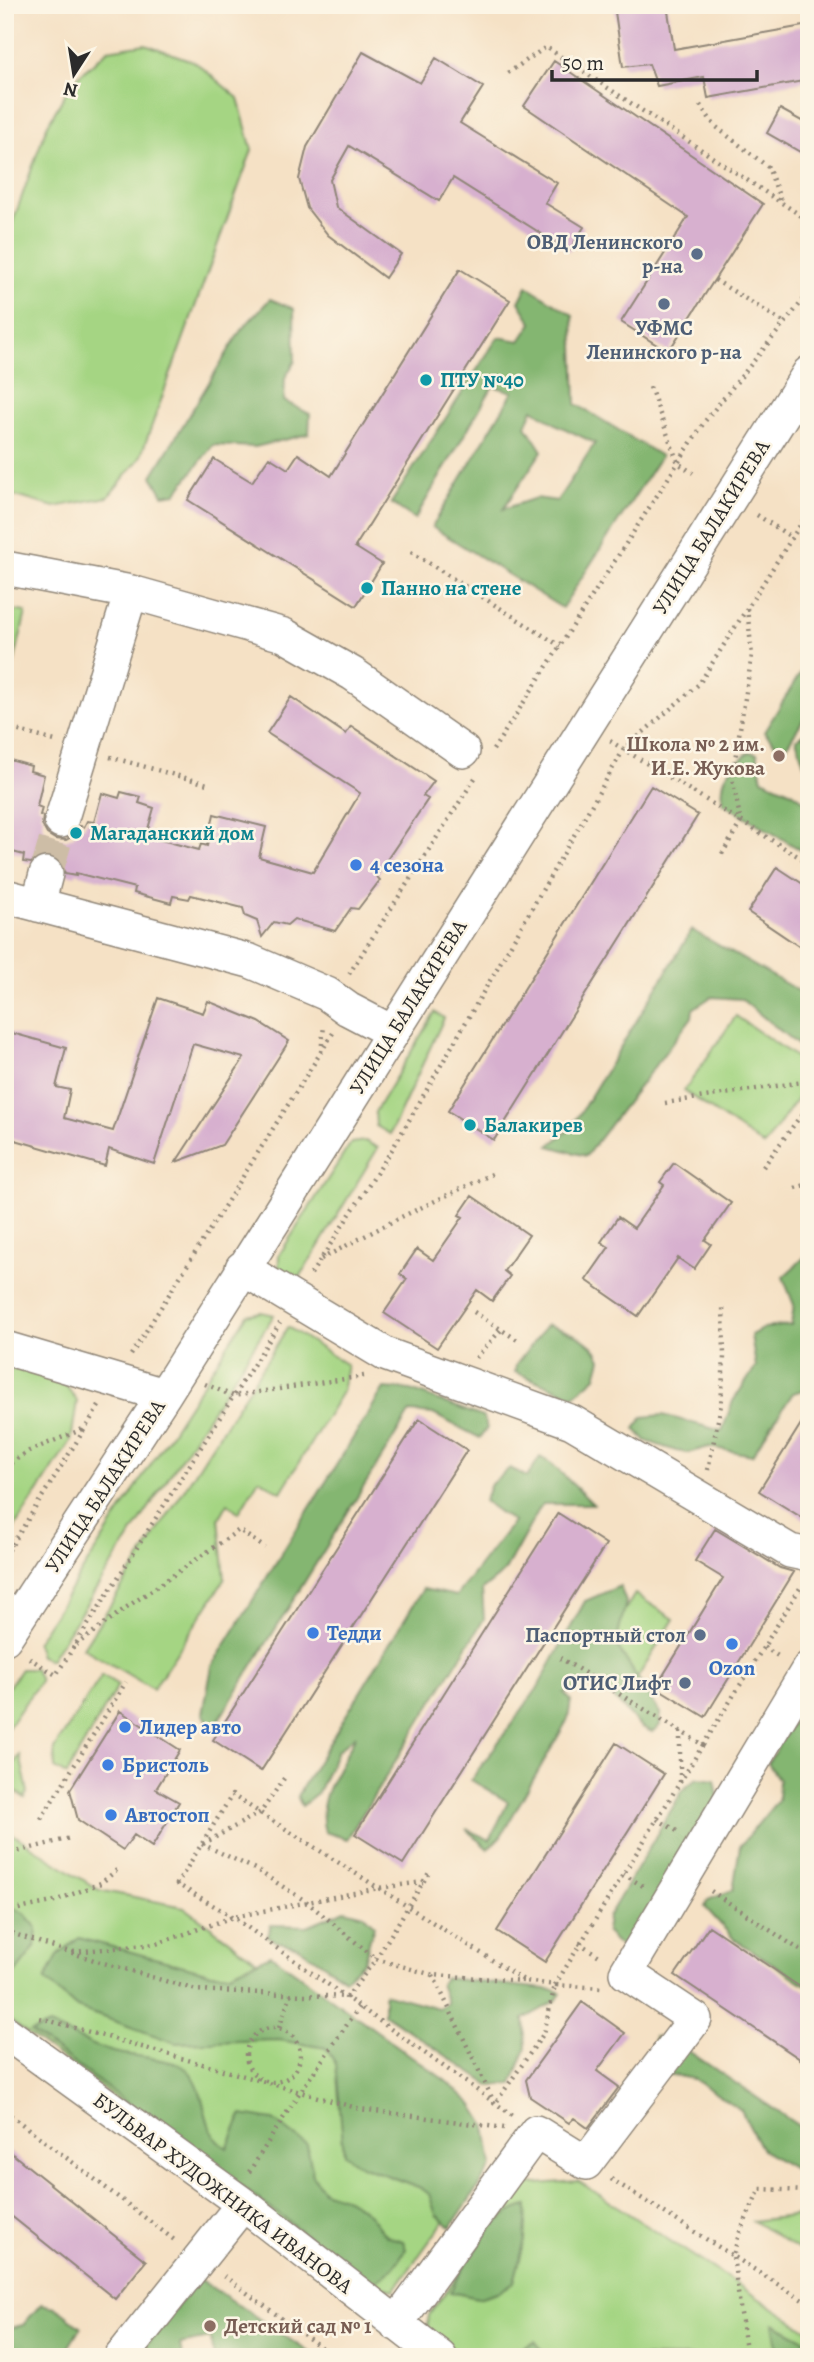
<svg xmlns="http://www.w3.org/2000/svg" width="814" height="2362" font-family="Alegreya,serif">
  <rect width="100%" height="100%" fill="#fcf5e5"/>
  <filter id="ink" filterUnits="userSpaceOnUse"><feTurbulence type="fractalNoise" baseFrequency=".0143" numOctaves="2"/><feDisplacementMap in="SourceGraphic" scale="14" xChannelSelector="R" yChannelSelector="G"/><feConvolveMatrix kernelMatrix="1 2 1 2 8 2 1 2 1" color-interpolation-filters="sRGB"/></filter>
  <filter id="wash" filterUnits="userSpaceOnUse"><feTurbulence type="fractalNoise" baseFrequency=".00686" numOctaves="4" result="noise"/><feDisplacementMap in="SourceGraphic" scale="28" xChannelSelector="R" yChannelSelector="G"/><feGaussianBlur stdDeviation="1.57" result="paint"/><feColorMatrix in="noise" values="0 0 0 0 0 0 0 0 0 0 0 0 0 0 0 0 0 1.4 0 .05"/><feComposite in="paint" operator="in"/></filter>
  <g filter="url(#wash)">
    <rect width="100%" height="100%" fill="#f5e1c5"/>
    <!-- green -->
    <path fill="#a5d583" stroke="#688057" stroke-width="2" d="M145 44 195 62 238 98 252 150 140 458 108 497 54 507 5 493V244L47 126 72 82 108 50Z
      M5 609 26 612 7 693H5Z
      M435 1012 444 1018 390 1134 376 1126 375 1112Z
      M736 1016 809 1066V1082L764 1146 684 1091Z
      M365 1141 378 1148 291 1292 278 1284 279 1255 351 1143Z
      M261 1312 274 1315 50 1660 40 1656 36 1643 247 1315Z
      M288 1327 347 1365 342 1392 281 1492 259 1479 239 1513 228 1503 219 1519 225 1579 153 1689 83 1648Z
      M26 1367 62 1380 77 1401 71 1441 5 1542V1371Z
      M635 1594 674 1619 633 1685 593 1660Z
      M21 1669H35L40 1681 5 1732V1692Z
      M102 1675 118 1685 66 1775 55 1768 54 1749Z
      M20 1755 28 1792 25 1798 5 1784V1775Z
      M5 1829 99 1890 184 1907 449 2104 478 2174 394 2290 365 2283 5 2017Z
      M578 2181 809 2331V2357H462L427 2330 429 2315 522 2185Z
      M809 2214V2256L753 2221Z"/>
    <!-- forest -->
    <path fill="#84b671" stroke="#58704e" stroke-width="2" fill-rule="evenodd" d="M527 286 573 315 576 404 661 456 562 608 432 527 513 392 493 386 415 519 391 503 498 337 520 341 532 323 519 302ZM533 409 557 425 595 443 557 501 536 498 503 509 542 451 526 426Z
      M270 299 294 309 295 361 285 378 284 401 310 414 309 434 255 447 213 445 176 493 163 495 152 476 241 330Z
      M809 659V710L783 752 764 732Z
      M809 731V767L804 764 796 739Z
      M749 752 757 753 762 779 792 792 809 804V855L723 803C720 775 729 769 749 752Z
      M692 930 809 997V1049L798 1045 741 999 711 997 693 1009 692 1017 586 1156 549 1146 571 1128Z
      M809 1253V1388L793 1393 752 1455 709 1447 688 1453 676 1451 646 1441 635 1429 643 1417 663 1415 722 1431 733 1401 756 1367 751 1335 764 1328 791 1325 794 1305 783 1277Z
      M547 1325C568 1331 591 1338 601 1359L596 1377 574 1396 515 1372 516 1365Z
      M384 1388 411 1390 483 1417 487 1428 480 1438 433 1414 410 1412 217 1723 211 1725 203 1714 212 1666Z
      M540 1457 552 1464 593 1504H542L504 1572 482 1590 484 1619 347 1839 325 1832C314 1796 342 1766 356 1735L337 1751 317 1794 302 1806 297 1796 423 1589 456 1596 513 1522 484 1501 491 1484 510 1468 527 1477Z
      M620 1586 626 1602 616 1644 660 1713V1725L652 1732 640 1726 599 1683 564 1693 571 1700 568 1719 501 1836 488 1849 466 1829 490 1840 508 1802 471 1780 537 1689 585 1601Z
      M809 1708V1987L734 1939 705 1907 708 1900 733 1890 740 1846 778 1800 779 1780 768 1763 790 1726Z
      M697 1778 715 1780 720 1806 634 1941 620 1946 606 1932 608 1917 683 1790Z
      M5 1904 24 1913 37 1928 35 1947 5 1986Z
      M345 1910 364 1915 374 1925 364 1961 345 1979 298 1947 275 1941 268 1936 271 1925 307 1926Z
      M79 1938 210 1973H230L271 1955 446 2081 472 2104 486 2126 492 2166 451 2227 436 2215 429 2194 421 2188 361 2166 344 2154 336 2064 326 2048 279 2040 176 2043 77 2008 45 1980 59 1954Z
      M444 1978 554 1990 561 1993 556 2001 524 2019 526 2048 512 2084 491 2086 384 2014V1993L438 2008 447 2003 440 1984Z
      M49 2025C70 2034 91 2046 113 2052 130 2056 170 2059 182 2066 211 2083 197 2131 227 2148L242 2115 273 2120 307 2145 313 2175 323 2191C338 2196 352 2199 364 2210 384 2227 373 2233 403 2241L406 2249 394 2267 373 2284 31 2032Z
      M654 2036 675 2042 809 2133V2178L762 2150 741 2110 694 2079 666 2074 653 2052Z
      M527 2206 525 2240 514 2282 501 2291 478 2298 450 2292C468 2262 490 2213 527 2206Z
      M199 2279 316 2357H214L210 2338 180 2344 182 2357H136Z
      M41 2304 55 2307 81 2327 68 2348V2357H12L9 2328 23 2325Z
      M773 2323 809 2342V2357H779Z
      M535 2341 543 2351 544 2357H521V2348Z"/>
    <g id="blocks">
      <!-- building -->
      <path fill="#d7b0cf" d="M614 5H667L674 49 809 25V80L708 98 704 77 657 86 649 64 623 67Z
        M363 52 420 83 436 58 483 87 460 123 557 183 545 203 584 227 569 251 453 178 439 201 349 146 330 180 336 207 401 254 385 278 328 235 307 208 299 179 307 147Z
        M554 61 763 204 668 352 621 322 688 217 524 106Z
        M780 109 809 125V157L767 133Z
        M460 269 510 300 355 547 382 564 356 606 188 500 214 459 252 482 269 457 288 469 298 454 331 476Z
        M291 697 346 734 351 726 434 781 423 796 428 799 376 876 380 880 358 909 351 908 335 931 294 919 287 925 274 922 262 937 257 921 245 916 243 908 191 895 189 899 173 896 171 903 134 893 135 888 76 873V876L65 874 60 861 51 856H40L31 863 23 862 24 855 5 850V773L10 760 31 766 30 771 44 775 37 806 42 808 40 815 43 816 42 825 47 834 55 839 66 840 75 835 80 826 84 827 87 821 94 822 102 793 119 798 121 792 141 797 139 803 154 808 146 836 199 850 201 844 207 846 214 814 266 827 259 857 313 872 360 793 267 733Z
        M651 786 698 815 494 1140 448 1111Z
        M777 867 809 888V953L748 912Z
        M158 998 203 1013 208 1001 259 1022 289 1041 222 1145 176 1162 244 1058 193 1044 154 1164 109 1149 105 1166 5 1137V1031L66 1048 56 1087 70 1090 64 1118 113 1131Z
        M674 1163 731 1203 705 1240 711 1244 694 1269 678 1258 638 1316 586 1280 609 1247 601 1242 618 1217 634 1228 664 1185 660 1182Z
        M472 1196 529 1235 504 1271 510 1276 492 1301 477 1290 437 1348 384 1313 407 1279 400 1274 417 1249 433 1260 463 1217 459 1215Z
        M809 1411V1522L759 1491Z
        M419 1419 467 1450 261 1771 213 1740Z
        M558 1513 606 1544 403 1864 355 1834Z
        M715 1529 780 1568 794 1572 705 1717 656 1687 723 1578 695 1561Z
        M120 1711 180 1750 156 1789 179 1802 152 1847 134 1835 123 1850 78 1820 70 1790Z
        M616 1743 664 1774 545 1962 497 1931Z
        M709 1926 809 1993V2065L675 1975Z
        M582 2002 625 2033 597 2071 619 2087 588 2128 574 2118 569 2123 530 2097 526 2080Z
        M5 2148 146 2261 115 2299 5 2211Z"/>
    </g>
  </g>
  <g filter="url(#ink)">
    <use href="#blocks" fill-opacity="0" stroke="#908678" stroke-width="2"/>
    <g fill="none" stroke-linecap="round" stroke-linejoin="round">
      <!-- minor-tunnel -->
      <path stroke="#cdbda6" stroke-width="33" stroke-dasharray="33 17" stroke-linecap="butt" d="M46 874 61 821"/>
      <!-- minor casing -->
      <g stroke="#908678" stroke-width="36">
        <path id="minor" d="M5 568 131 592 284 635 353 674 463 751
          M61 821 131 592
          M5 896 250 961 327 994 348 1009 392 1032
          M38 905 46 874
          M242 1268 385 1354 572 1422 790 1551 809 1555
          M5 1348 164 1395
          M5 1638 164 1395 809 373
          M5 2032 243 2204 440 2357
          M396 2324 536 2132 586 2163 695 2019 626 1973 809 1668
          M121 2357 243 2204"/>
      </g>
      <!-- path -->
      <path stroke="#908678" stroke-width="4.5" stroke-dasharray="2 5" stroke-linecap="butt" d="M508 73 546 47 809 221
        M700 105 715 126 768 167 781 201
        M715 280 785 323
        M650 387 678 463 693 473
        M757 515 791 537
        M411 552 560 646
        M5 727 55 741
        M610 741 809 863
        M493 750 705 421 809 293
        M110 757 211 785
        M722 854 741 822 732 778 752 655 747 608
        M349 974 475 778
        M321 1052 324 1026
        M665 1103 809 1081
        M763 1167 799 1118 809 1110
        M795 1188 809 1184
        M321 1259 399 1218 492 1174
        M311 1274 393 1148 624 749 699 684 809 511
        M474 1312 519 1341
        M131 1355 333 1033
        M476 1358 501 1330
        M205 1384 233 1396 364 1376
        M5 1467 29 1451 83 1429
        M708 1470 721 1405 724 1357 723 1304
        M5 1525 11 1546
        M5 1556 99 1406
        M76 1645 127 1607 239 1530 265 1548
        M764 1647 781 1658
        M29 1658 56 1675 280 1323
        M680 1731V1782
        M703 1745 802 1585
        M41 1819 126 1682
        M657 1819 677 1831
        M202 1844 255 1869 307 1902 376 1959 433 1975 524 1981
        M203 1844 261 1812 285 1777
        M5 1855 70 1838
        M623 1874 643 1886
        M711 1891 809 1956
        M5 1912 52 1902 101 1883 118 1869
        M5 1931 97 1961 196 1990 347 1997 376 1959 430 1871
        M579 1943 601 1957
        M73 1952 156 1944 233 1917 379 1888 423 1882
        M433 1975 495 2104 544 2033 555 1985 602 1988
        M40 2018 360 2109 504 2128
        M246 2055a27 27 0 1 1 54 0a27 27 0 1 1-54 0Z
        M279 2028 291 1994
        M5 2111 177 2242
        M512 2115 233 1917 177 1884 232 1795 525 1981 555 1985 703 1745 560 1658
        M249 2172 300 2092 360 2006
        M611 2179 809 2304
        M224 2276 334 2357
        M747 2357 733 2256 739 2234 760 2189 809 2191"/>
      <!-- minor -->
      <use href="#minor" stroke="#fff" stroke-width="33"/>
    </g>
  </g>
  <!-- markers -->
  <g fill="#5c6f8a" stroke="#fcf5e5" stroke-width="2.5">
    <circle cx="697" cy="254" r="7"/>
    <circle cx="664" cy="304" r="7"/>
    <circle cx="700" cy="1635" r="7"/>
    <circle cx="685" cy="1683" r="7"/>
  </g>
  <g fill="#0f9aa8" stroke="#fcf5e5" stroke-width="2.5">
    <circle cx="426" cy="380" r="7"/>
    <circle cx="367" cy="588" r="7"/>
    <circle cx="76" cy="833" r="7"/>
    <circle cx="470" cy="1125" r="7"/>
  </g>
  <g fill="#8d6e63" stroke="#fcf5e5" stroke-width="2.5">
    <circle cx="779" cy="756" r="7"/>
    <circle cx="210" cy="2326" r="7"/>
  </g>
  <g fill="#3f7fe0" stroke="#fcf5e5" stroke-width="2.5">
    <circle cx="356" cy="865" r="7"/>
    <circle cx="313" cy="1633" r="7"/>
    <circle cx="732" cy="1644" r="7"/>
    <circle cx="125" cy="1727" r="7"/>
    <circle cx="108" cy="1765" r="7"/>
    <circle cx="111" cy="1815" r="7"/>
  </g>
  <g text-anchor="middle" stroke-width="5" stroke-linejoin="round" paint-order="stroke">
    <!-- service labels -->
    <g font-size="21" font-weight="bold" fill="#4e5e75" stroke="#fcf5e5" text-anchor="end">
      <text x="683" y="249">ОВД Ленинского<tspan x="683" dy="24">р-на</tspan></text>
      <text x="664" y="335" text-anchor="middle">УФМС<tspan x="664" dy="24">Ленинского р-на</tspan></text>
      <text x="686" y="1642">Паспортный стол</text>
      <text x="671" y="1690">ОТИС Лифт</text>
    </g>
    <!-- culture labels -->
    <g font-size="21" font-weight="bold" fill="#0d838f" stroke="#fcf5e5" text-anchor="start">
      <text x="440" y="387">ПТУ №40</text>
      <text x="381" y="595">Панно на стене</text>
      <text x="90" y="840">Магаданский дом</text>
      <text x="484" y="1132">Балакирев</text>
    </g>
    <!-- street labels -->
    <g font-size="21" fill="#2b2b2b" stroke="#fcf5e5">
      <text transform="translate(711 527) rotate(-58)" y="7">УЛИЦА БАЛАКИРЕВА</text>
      <text transform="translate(408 1007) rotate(-58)" y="7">УЛИЦА БАЛАКИРЕВА</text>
      <text transform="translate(105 1486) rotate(-57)" y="7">УЛИЦА БАЛАКИРЕВА</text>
      <text transform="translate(223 2193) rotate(37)" y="7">БУЛЬВАР ХУДОЖНИКА ИВАНОВА</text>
    </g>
    <!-- education labels -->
    <g font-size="21" font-weight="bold" fill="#785e54" stroke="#fcf5e5" text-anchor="end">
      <text x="765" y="751">Школа № 2 им.<tspan x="765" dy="24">И.Е. Жукова</tspan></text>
      <text x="224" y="2333" text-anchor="start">Детский сад № 1</text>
    </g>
    <!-- shop labels -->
    <g font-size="21" font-weight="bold" fill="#366cbe" stroke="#fcf5e5" text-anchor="start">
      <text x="370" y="872">4 сезона</text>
      <text x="327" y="1640">Тедди</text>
      <text x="732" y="1675" text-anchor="middle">Ozon</text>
      <text x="139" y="1734">Лидер авто</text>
      <text x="122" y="1772">Бристоль</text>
      <text x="125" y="1822">Автостоп</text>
    </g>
  </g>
  <!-- margin -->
  <rect width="814" height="2362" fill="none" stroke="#fcf5e5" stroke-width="28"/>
  <!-- north arrow -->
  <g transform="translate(74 74) rotate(192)" stroke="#fcf5e5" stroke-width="5" paint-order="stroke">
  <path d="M0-5L12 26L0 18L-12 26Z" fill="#2b2b2b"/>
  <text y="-10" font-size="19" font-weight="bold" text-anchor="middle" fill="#2b2b2b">N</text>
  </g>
  <!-- scale -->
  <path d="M552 70v10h205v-10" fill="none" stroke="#2b2b2b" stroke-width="3.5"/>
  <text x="562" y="70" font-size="21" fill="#2b2b2b" stroke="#fcf5e5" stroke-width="5" paint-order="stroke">50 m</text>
</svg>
